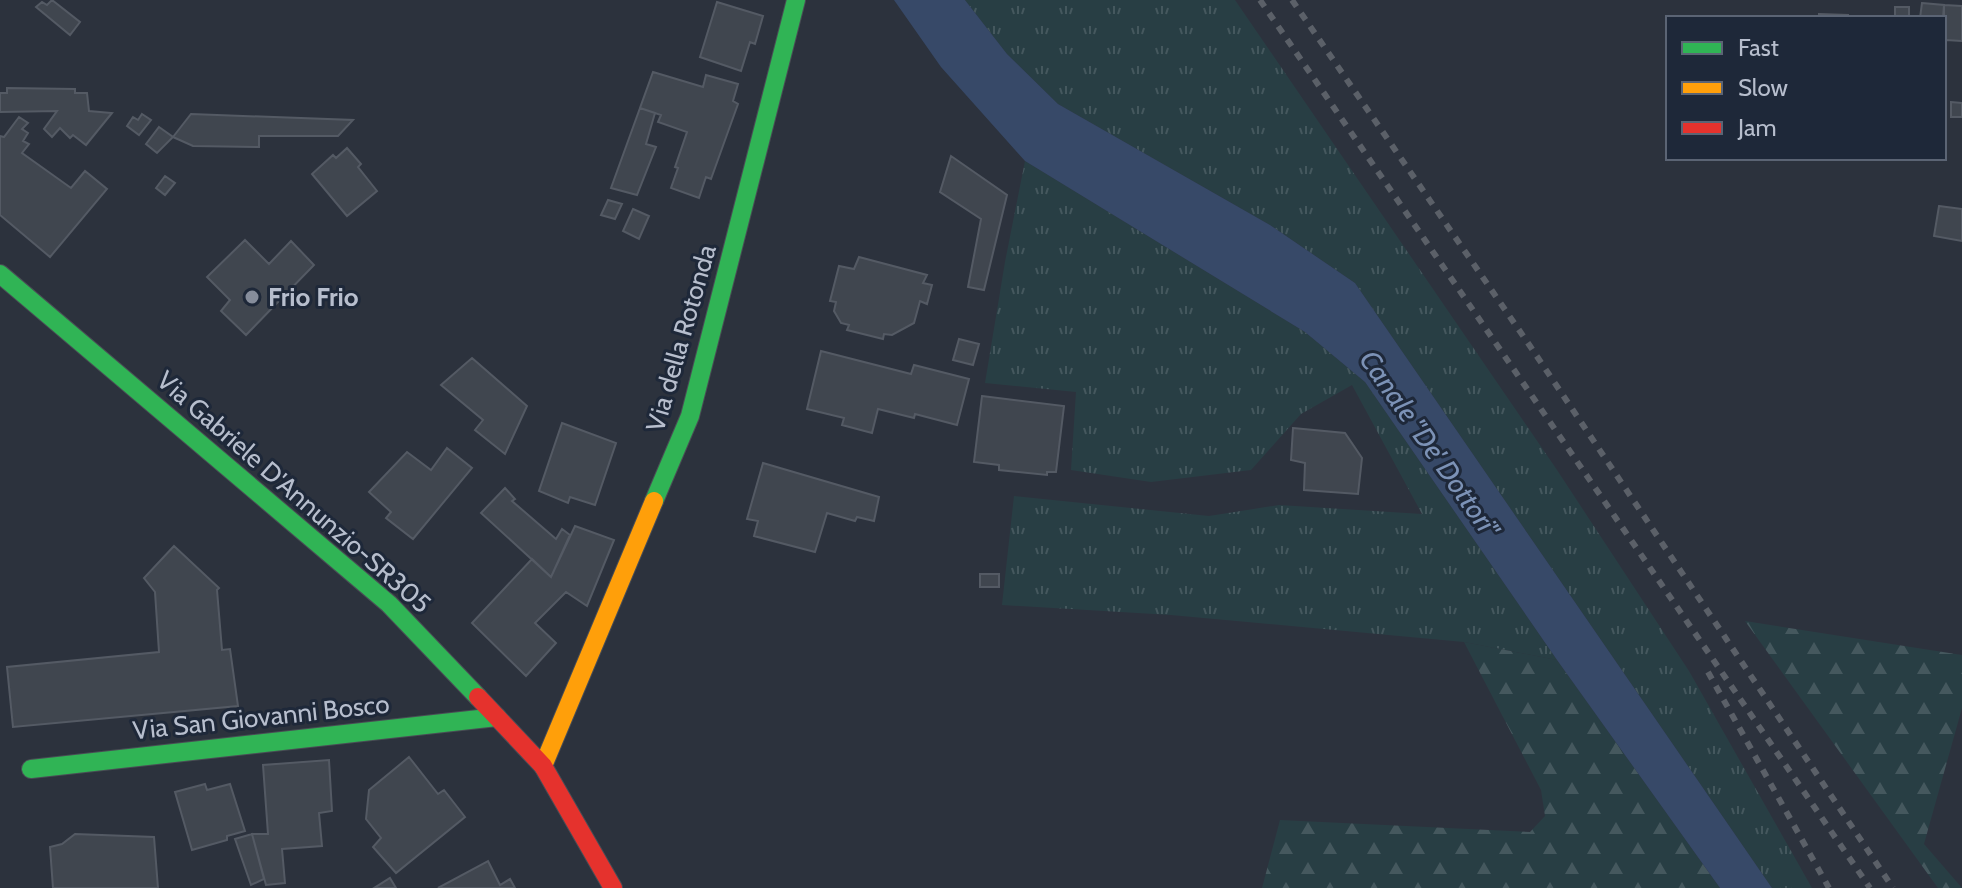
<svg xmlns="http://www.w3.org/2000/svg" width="1962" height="888" font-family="Cabin,sans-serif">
  <defs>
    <pattern id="grass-tufts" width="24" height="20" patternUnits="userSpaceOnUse" patternTransform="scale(2)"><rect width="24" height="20" fill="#283e44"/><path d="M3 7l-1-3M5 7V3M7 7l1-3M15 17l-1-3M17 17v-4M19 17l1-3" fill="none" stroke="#45585e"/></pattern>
    <pattern id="forest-firs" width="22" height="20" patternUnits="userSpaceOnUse" patternTransform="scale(2)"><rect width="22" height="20" fill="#283e44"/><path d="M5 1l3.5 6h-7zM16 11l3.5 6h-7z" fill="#45585e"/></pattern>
  </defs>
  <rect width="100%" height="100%" fill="#2c323d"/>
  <!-- grass -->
  <path fill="url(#grass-tufts)" d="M965 0H1235L1557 470 1689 671 1812 888H1772L1355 283 1270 225 1058 104 1007 54Z
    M1025 161 1305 332 1365 382 1557 660 1464 642 1171 615 1002 605 1014 496 1209 516 1279 505 1422 514 1352 385 1301 414 1251 470 1151 482 1071 470 1076 392 985 383 1005 262Z"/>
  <!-- forest -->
  <path fill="url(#forest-firs)" d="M1745 621 1962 655V708L1924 844 1962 888H1938Z
    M1464 642 1557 660 1720 888H1262L1280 820 1530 832 1545 816 1541 790Z"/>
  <!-- water -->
  <path fill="#374968" d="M894 0H965L1007 54 1058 104 1270 225 1355 283 1772 888H1720L1557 660 1365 382 1305 332 1025 161 941 67Z"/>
  <!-- building -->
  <path fill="#40464f" stroke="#545a64" stroke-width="2" d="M52 0 80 22 70 35 36 7 42 2 47 5Z
    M717 2 763 16 755 44 750 42 741 71 700 57Z
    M1922 3 1944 5 1943 18H1920Z
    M1944 5 1962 6V41L1946 40V49H1944Z
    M1895 7H1909V18H1895Z
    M1819 14 1848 15V18H1819Z
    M653 72 703 87 706 75 738 84 733 101 738 104 711 179 706 177 699 198 671 188 678 168 675 167 687 132 658 122 661 115 640 108Z
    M7 88 75 89V93H87L89 111 112 113 86 145 73 135 70 138 60 128 52 137 44 129 57 111 0 112V93H7Z
    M1951 102 1962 103V117H1951Z
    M640 108 655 113 646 144 656 147 637 195 611 188Z
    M142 114 151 120 139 135 127 126 133 117 138 120Z
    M191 114 353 120 338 136H259V147L193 146 173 137Z
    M19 117 28 123 22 129 28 133 23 141 29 144 22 153 71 188 85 171 107 189 50 257 0 215V136L4 137Z
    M159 127 173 137 157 153 146 144Z
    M347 148 361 164 358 167 377 191 347 216 312 174 333 155 336 158Z
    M951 156 1007 195 984 290 968 287 981 219 940 192Z
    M165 176 175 183 165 195 156 188Z
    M608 200 622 204 615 219 601 215Z
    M1939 206 1962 209V241L1934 236Z
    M633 209 649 216 639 239 623 231Z
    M245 240 269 264 291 241 314 265 246 335 221 311 230 300 207 277Z
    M859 257 927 275 923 283 932 285 927 304 920 301 914 323 892 335 884 334 883 339 847 330 849 325 841 323 834 311 836 302 830 301 839 266 854 269Z
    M959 339 979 344 973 365 953 360Z
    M821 351 911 374 914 365 969 379 957 425 915 414 914 418 878 409 872 433 842 425 844 418 807 409Z
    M472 358 527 406 505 454 475 430 483 420 441 385Z
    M982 396 1064 406 1056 472H1047V475L999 470V465L974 462Z
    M562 423 616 443 595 505 570 497 568 503 539 491Z
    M1293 428 1345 433 1362 458 1358 494 1304 490 1305 463 1291 460Z
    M447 448 472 468 413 539 386 518 391 512 369 492 407 452 431 470Z
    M763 463 879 497 874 521 857 517 855 521 827 513 815 552 754 536 758 521 747 519Z
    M505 488 515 499 512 501 556 539 562 529 570 535 551 577 481 513Z
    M575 526 614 540 587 606 566 592 535 623 556 643 526 676 472 623 532 559 551 577Z
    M174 546 219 588 217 590 222 650 230 649 238 706 13 727 7 667 159 652 155 592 144 578Z
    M980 574H999V587H980Z
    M409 757 438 794 444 790 465 817 396 873 373 847 381 838 366 819 369 790Z
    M329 760 332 811 319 813 322 846 282 849 285 883 266 885 252 834H268L263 765Z
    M205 784 207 790 230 784 245 831 227 836V840L192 850 175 792Z
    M75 834 154 837 158 888H53L50 847 62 844Z
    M252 834 264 879 251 885 235 839Z
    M488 861 500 885 510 879 515 888H438Z
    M390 878 396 888H374Z"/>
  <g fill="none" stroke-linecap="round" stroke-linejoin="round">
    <!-- fast casing -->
    <g stroke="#494d55" stroke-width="20">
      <path id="fast" d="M0 274 389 604 478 697
        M654 501 690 416 796 0
        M31 769 497 717"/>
    </g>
    <!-- slow casing -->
    <g stroke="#494d55" stroke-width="20">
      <path id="slow" d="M543 766 654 501"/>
    </g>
    <!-- jam casing -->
    <g stroke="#494d55" stroke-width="20">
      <path id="jam" d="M478 697 543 766 613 888"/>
    </g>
    <!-- fast -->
    <use href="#fast" stroke="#30b455" stroke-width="18"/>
    <!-- slow -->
    <use href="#slow" stroke="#ff9f0a" stroke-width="18"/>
    <!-- jam -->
    <use href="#jam" stroke="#e5322d" stroke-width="18"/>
    <!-- rail -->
    <path stroke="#5b6068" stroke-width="6" stroke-dasharray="8 8" stroke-linecap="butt" d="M1260 0 1870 888
      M1292 0 1530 346 1893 888
      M1708 672 1829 888"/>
  </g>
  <!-- markers -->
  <circle fill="#868d9b" stroke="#1e2839" stroke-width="3" cx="252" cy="297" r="8"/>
  <g text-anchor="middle" stroke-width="6" stroke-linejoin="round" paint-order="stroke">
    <!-- poi labels -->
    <g font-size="26" font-weight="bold" fill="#b7becd" stroke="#1e2839" text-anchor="start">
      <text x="268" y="306">Frio Frio</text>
    </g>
    <!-- street labels -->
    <g font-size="26" fill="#b7becd" stroke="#1e2839">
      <text transform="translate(681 338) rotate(-74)" y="9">Via della Rotonda</text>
      <text transform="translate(294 492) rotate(41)" y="9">Via Gabriele D'Annunzio-SR305</text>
      <text transform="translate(261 717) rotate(-6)" y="9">Via San Giovanni Bosco</text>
    </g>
    <!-- water labels -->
    <g font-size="28" font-style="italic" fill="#7c92b6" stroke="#1e2839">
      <text transform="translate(1430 444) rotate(55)" y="10">Canale "De' Dottori"</text>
    </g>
  </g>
  <!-- legend -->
  <rect x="1666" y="16" width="280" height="144" fill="#1e2839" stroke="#5b6474" stroke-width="2"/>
  <rect x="1682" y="42" width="40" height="12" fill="#30b455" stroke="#5b6474" stroke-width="2"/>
  <text x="1738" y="56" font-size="24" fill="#b7becd">Fast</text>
  <rect x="1682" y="82" width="40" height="12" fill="#ff9f0a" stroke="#5b6474" stroke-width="2"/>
  <text x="1738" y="96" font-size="24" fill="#b7becd">Slow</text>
  <rect x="1682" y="122" width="40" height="12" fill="#e5322d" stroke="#5b6474" stroke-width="2"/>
  <text x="1738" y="136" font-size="24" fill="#b7becd">Jam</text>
</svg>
